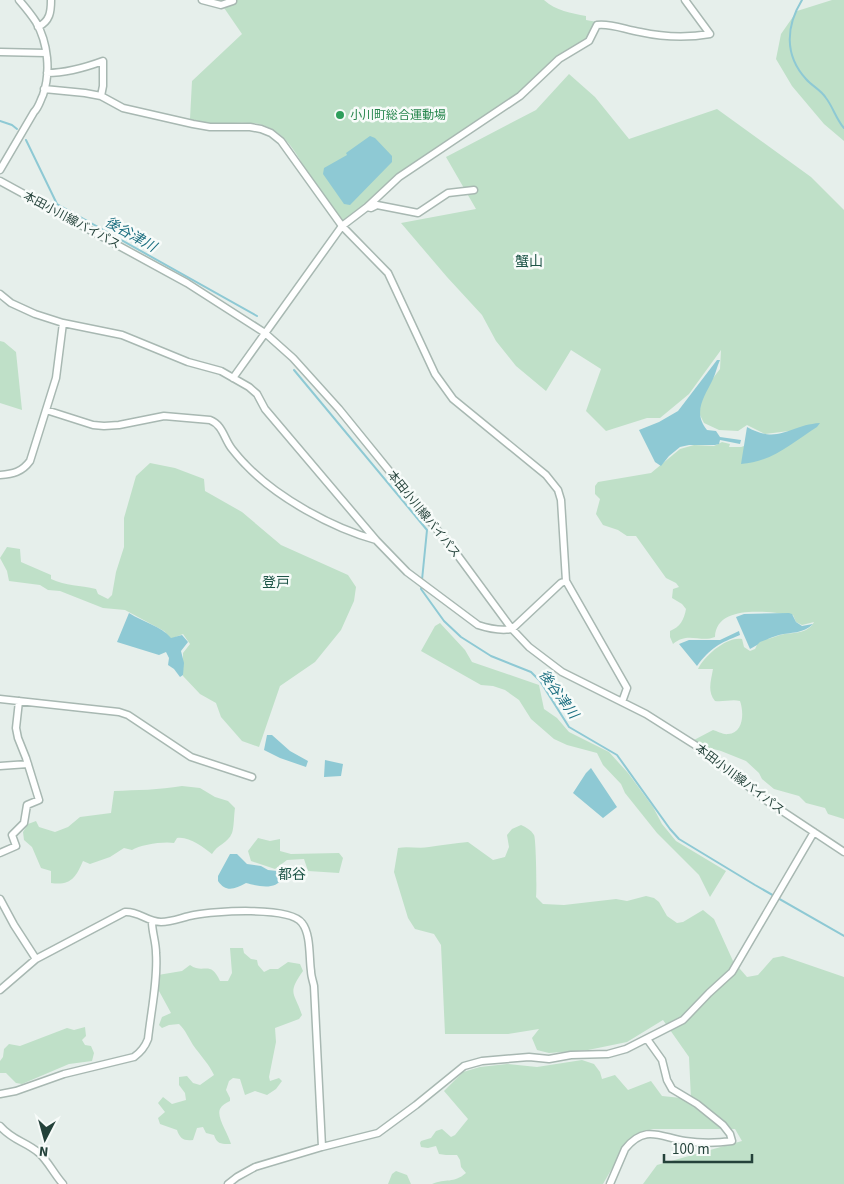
<svg xmlns="http://www.w3.org/2000/svg" width="844" height="1184" font-family="'Source Sans 3','Noto Sans JP',sans-serif">
  <rect width="100%" height="100%" fill="#e6efeb"/>
  <!-- green -->
  <path fill="#bfe0c8" d="M212 0H544C556 11 571 13 586 16V20L597 22 592 28 587 40 572 48 560 56 521 92 458 135 342 222C330 206 317 189 307 172 295 151 284 130 259 124 243 121 228 124 212 123 205 123 197 121 190 119L192 81 242 34 220 2Z
    M832 0H844V141L824 124 792 86 776 59 781 34 797 11Z
    M569 74 595 97 629 139 717 109 811 177 844 210V819L828 814 825 808 806 803 799 796 774 789 762 779 759 773 746 761 721 751 698 745 694 740 713 730C717 731 724 735 728 734 744 733 744 712 740 701 732 699 724 702 715 701 707 691 711 681 713 669H698C704 656 727 636 742 639L744 647 750 651 755 649 760 639C771 639 771 638 780 635 792 632 807 635 814 622L802 625 796 622 793 615C771 612 716 603 715 637 700 643 688 631 673 644L670 637V631C680 627 684 620 686 609L682 604 672 598 673 589 679 587 676 583 666 578 636 536H627L618 530 603 525 596 514 600 499 595 494V486L598 482 651 473 680 449 694 445 714 446 722 442 730 444 729 447H741L784 434 789 431 765 434 747 425 738 431 719 430 704 423 696 407 707 386 720 369 721 350 689 394 660 418H647L606 431 586 411 601 369 571 350 546 391 516 366 496 341 482 315 447 277 401 223 476 209 446 157 536 110Z
    M0 341 4 342 16 352 22 410 0 403Z
    M150 463 175 468 204 479 205 491 242 512 281 545 348 575 356 587 354 601 341 630 315 662 280 686 259 747 242 741 221 717 216 703 200 694 183 676V653L190 644 183 634 171 639 164 631 125 610 103 608 60 591 48 590 40 585 9 581 7 571 0 558 7 547 20 549 21 562 51 575V579C66 586 80 585 96 589L98 594 108 599 112 595 116 572 124 547V518L136 476Z
    M440 623 465 650 472 662 539 685 544 709 557 718 569 732 609 752 628 773 653 807 662 824 676 841 726 871 710 897 699 875 657 833 625 793 621 784 603 765 597 753 567 745 554 739 531 719 519 700 505 690 493 686 481 685 421 651 435 626Z
    M182 786 200 788 215 797 228 801 235 808C234 814 234 828 232 833 228 843 217 845 212 854 203 847 189 836 177 838L174 843C163 841 140 845 132 850L124 848 110 857 90 864 83 861C76 877 71 886 51 883V871L41 868 32 847 24 840 23 832 28 824 36 821 39 827 55 832 68 827 80 817 111 813 114 791C137 790 159 790 182 786Z
    M521 825C526 827 531 830 534 835 536 838 537 891 536 897L543 904 564 905 616 899 627 901 646 896 654 898 659 902 667 916 677 923 683 922 703 910 714 919 733 961 747 977 758 975 773 958 783 956 844 977V1184H643L657 1165 742 1141 735 1129H653L638 1133 623 1145 618 1158 603 1184H432C446 1178 453 1184 466 1173L461 1167 460 1160 457 1155H446L439 1154 436 1146 428 1148 421 1147 420 1143 421 1141 431 1138 436 1131 442 1129 451 1137 455 1135 468 1119 444 1091 463 1072 480 1067 507 1064 537 1067 582 1060 594 1064 600 1072 602 1079 615 1075 628 1090 651 1081 662 1096 691 1099 689 1057 663 1020 627 1042 588 1050 549 1053 537 1050 532 1038 539 1029 508 1034H445L441 945 434 934 415 929 408 918 394 872 398 848C408 846 419 849 429 847 443 845 455 843 468 842L493 860 505 857 509 847 507 835 512 829Z
    M258 838 270 841 280 839V851L291 854 339 853 343 858 339 873 308 871 304 859 287 860 275 869 251 861 248 851Z
    M230 948H243L244 953 251 959 257 960 258 965 264 972 270 969H278L288 962 300 964 303 971C287 994 294 992 302 1015L299 1019 275 1028 276 1042 269 1077 270 1081 279 1078 282 1081 276 1089 267 1095 255 1091 245 1095 240 1079 233 1078 229 1081 226 1090 230 1098V1101C226 1103 222 1105 220 1109 216 1117 229 1135 231 1144 223 1144 217 1145 214 1135L206 1133 203 1127 197 1128 193 1140C184 1141 180 1139 177 1130L160 1124 158 1118 165 1112 158 1103 163 1097 172 1104 186 1100 185 1093 179 1085V1077L187 1076 193 1083 200 1085 214 1075C209 1064 200 1055 193 1045 188 1037 186 1031 179 1024L169 1025 162 1028 159 1025 162 1017 171 1013 159 991 158 975 182 971 190 965C204 975 210 959 220 981H228L232 973Z
    M85 1027 86 1036 82 1040 85 1045 91 1046 94 1053 92 1061 69 1064 22 1084 16 1083 6 1073H0V1061L3 1057 4 1049 9 1044 20 1046 67 1028 74 1030Z
    M396 1171 407 1175 411 1184H388L392 1174Z"/>
  <!-- water -->
  <path fill="#8ec9d4" d="M370 136 375 138 392 156V162L350 205 344 204 323 174 324 168 347 155 346 153Z
    M717 360H720C717 366 716 373 713 379 705 396 692 412 707 430L716 431 720 437 741 440 740 444 720 440 719 444 715 445H689L680 447 669 456 661 466 655 462 639 430 659 422 678 411Z
    M820 423 817 427C792 443 772 462 741 464L747 427C779 445 789 425 820 423Z
    M129 613C143 622 161 626 171 638L182 635 188 642 181 651 184 663 183 675 180 677 174 669 168 665 169 658 166 652 159 655 117 642Z
    M789 613 792 614 796 622 802 626 813 624C803 634 791 632 779 635 772 637 766 640 760 642L757 645 750 649 736 617 744 614Z
    M739 631 740 635C720 643 710 648 697 666L679 644 689 640H720Z
    M267 735H272L290 751 308 761 306 767 280 758 264 750Z
    M325 760 343 764 341 776 324 777Z
    M591 768 617 807 603 818 573 793 586 773Z
    M230 854H237L247 864 261 866 268 870 277 871 282 878C276 891 257 886 246 883 235 889 226 893 218 881V876Z"/>
  <g fill="none" stroke-linecap="round" stroke-linejoin="round">
    <!-- stream -->
    <path stroke="#8ec9d4" stroke-width="2" d="M802 0C786 26 784 55 806 79 812 86 821 90 826 98 833 107 836 119 844 128
      M0 121 12 125 17 129
      M26 140 57 204 257 316
      M294 370 427 530 422 580
      M422 584 421 589 444 621 461 637 491 656 531 672 540 681 569 727 617 755 670 829 679 839 755 885 844 936"/>
    <!-- minor casing -->
    <g stroke="#a8b8b2" stroke-width="9">
      <path id="minor" d="M202 0 221 5 233 1
        M38 27C50 21 51 12 51 0
        M0 52 46 53
        M47 73C67 73 84 68 103 61V86L101 96
        M44 89 85 93 101 96 123 108 193 124 210 127H250L261 129 271 133 281 141 342 226 388 273 435 374 453 399 546 475 558 490 561 500 566 581 627 688 622 702
        M0 170 34 112C39 107 40 101 43 95 51 72 48 43 36 22 31 14 25 7 19 0
        M0 181 187 283 265 333 293 358 339 409 456 553 512 629 529 647 562 672 646 714 695 745 767 801 844 852
        M367 207 371 208 377 205 418 213 448 193 474 190
        M0 294 11 303 35 314 63 323 122 335 188 362 221 371 249 387 257 394 265 409 376 540 407 572 478 625C490 629 500 631 512 629L561 583 566 581
        M233 378 342 226 367 207 399 177 520 96 559 59 589 41 597 25C611 23 626 30 640 32 663 37 687 38 710 34L685 0
        M46 410 93 425 104 426 119 425 164 416 210 420C223 425 224 439 232 449 236 454 240 459 245 464 276 497 332 528 376 540
        M0 475C13 474 22 472 30 461L56 378 63 323
        M0 699 119 712 128 715 191 757 252 777
        M0 766 28 764
        M0 853 16 846 12 835 24 823 27 805 39 800 26 758 18 738 16 728 19 701
        M0 899 14 925 36 959
        M0 990 36 959 125 912C139 911 147 922 161 922 172 922 183 917 194 915 214 911 290 906 302 923 311 934 309 958 311 971 311 976 313 981 314 986L322 1147
        M0 1094 16 1091 64 1074 134 1057C141 1052 145 1047 148 1039 151 1011 158 980 156 953 156 942 152 932 152 922
        M0 1126C13 1141 25 1141 39 1153 48 1161 54 1174 63 1184
        M228 1184 237 1177 255 1167 322 1147 378 1133 416 1105 464 1066 482 1061 529 1057 549 1059 571 1055 608 1054 626 1049 683 1020 709 993 732 972 814 832
        M610 1184 625 1149C645 1124 660 1137 685 1141 699 1143 718 1143 732 1141L730 1134 723 1125 697 1104 672 1089 667 1080 662 1060 647 1039"/>
    </g>
    <!-- minor -->
    <use href="#minor" stroke="#fff" stroke-width="6"/>
  </g>
  <!-- markers -->
  <circle fill="#2e9e5b" stroke="#f7fbf9" stroke-width="2" cx="340" cy="115" r="5"/>
  <g text-anchor="middle" stroke-width="5" stroke-linejoin="round" paint-order="stroke">
    <!-- leisure labels -->
    <g font-size="12" fill="#27864d" stroke="#f7fbf9" text-anchor="start">
      <text x="350" y="119">小川町総合運動場</text>
    </g>
    <!-- street labels -->
    <g font-size="12" fill="#24423a" stroke="#f7fbf9">
      <text transform="translate(72 220) rotate(28)" y="4">本田小川線バイパス</text>
      <text transform="translate(424 514) rotate(51)" y="4">本田小川線バイパス</text>
      <text transform="translate(740 779) rotate(37)" y="4">本田小川線バイパス</text>
    </g>
    <!-- water labels -->
    <g font-size="14" font-style="italic" fill="#1c6f80" stroke="#f7fbf9">
      <text transform="translate(131 234) rotate(29)" y="5">後谷津川</text>
      <text transform="translate(559 694) rotate(54)" y="5">後谷津川</text>
    </g>
    <!-- neighbourhood labels -->
    <g font-size="14" fill="#1f5548" stroke="#f7fbf9">
      <text x="529" y="266">蟹山</text>
      <text x="276" y="587">登戸</text>
      <text x="292" y="879">都谷</text>
    </g>
  </g>
  <!-- north arrow -->
  <g transform="translate(45 1139) rotate(186)" stroke="#f7fbf9" stroke-width="4" paint-order="stroke">
  <path d="M0-4L9 19L0 12L-9 19Z" fill="#24423a"/>
  <text y="-8" font-size="14" font-weight="bold" text-anchor="middle" fill="#24423a">N</text>
  </g>
  <!-- scale -->
  <path d="M664 1154v8h88v-8" fill="none" stroke="#24423a" stroke-width="2.5"/>
  <text x="672" y="1154" font-size="15" fill="#24423a" stroke="#f7fbf9" stroke-width="4" paint-order="stroke">100 m</text>
</svg>
